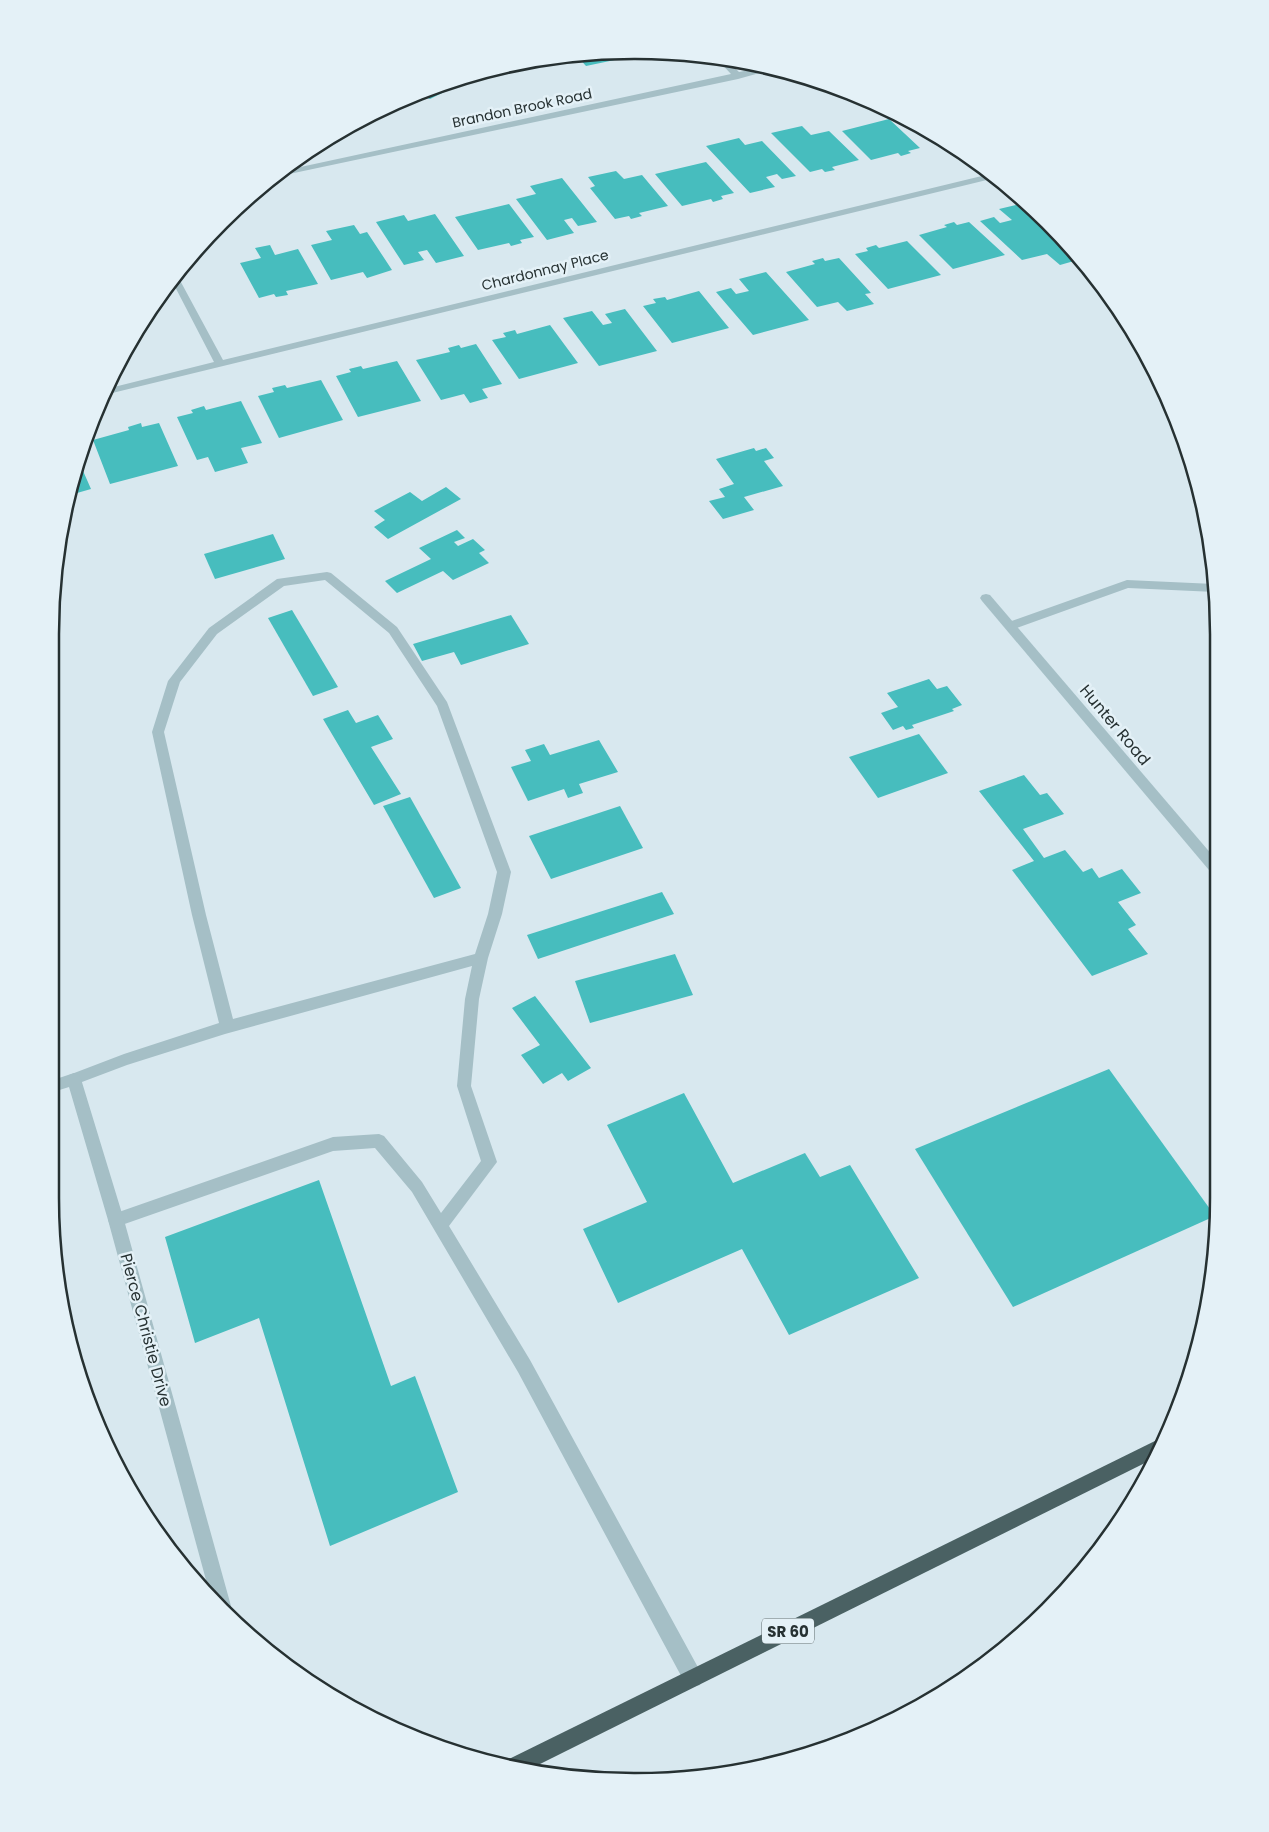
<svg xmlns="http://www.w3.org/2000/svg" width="1269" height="1832" font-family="Poppins,sans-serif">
<rect width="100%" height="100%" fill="#d8e8ef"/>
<g fill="#47bdbe">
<polygon points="635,50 648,53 586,66 577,56"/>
<polygon points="439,86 448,90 430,99 423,96 403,107 395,103 411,94"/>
<polygon points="889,119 920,148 908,151 911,153 901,156 898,153 871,160 842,131"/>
<polygon points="913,124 922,128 944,140 933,143"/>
<polygon points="802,126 811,135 829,131 859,160 832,167 835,170 825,172 822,169 810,172 771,133"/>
<polygon points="739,138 745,145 762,141 796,176 782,179 777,174 766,177 775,187 750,193 706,146"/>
<polygon points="706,162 734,193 721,196 723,199 713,202 711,199 682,206 655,174"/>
<polygon points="616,171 624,179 642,175 668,206 639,213 642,216 631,219 629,216 615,219 590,188 595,186 588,177"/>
<polygon points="562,178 597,222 578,226 572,218 564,220 574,233 547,240 516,199 536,194 530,186"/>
<polygon points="1024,203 1061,237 1081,259 1060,265 1047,254 1022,260 980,221 994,217 1000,223 1012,220 999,209"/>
<polygon points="509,204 534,237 520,240 522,243 511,246 509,243 478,250 455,217"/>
<polygon points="435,214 464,256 436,263 427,250 418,252 424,260 404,265 376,222 404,215 408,221"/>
<polygon points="954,222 957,225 969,222 1005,255 953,269 919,235 947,227 944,225"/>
<polygon points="354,225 360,234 367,232 392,270 367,278 363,272 331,280 311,245 332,240 326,231"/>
<polygon points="907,241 941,275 888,289 855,254 868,251 866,248 876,245 879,248"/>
<polygon points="270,245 275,255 298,249 318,284 286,291 288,295 276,297 274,294 259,298 240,263 261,258 255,248"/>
<polygon points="823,258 825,261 839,258 871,293 865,294 874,304 847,311 838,302 817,307 786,272 815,264 812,261"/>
<polygon points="766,272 809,320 753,335 716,292 731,288 736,294 749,291 739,279"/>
<polygon points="699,291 729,328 672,343 643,306 656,303 653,299 665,297 667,300"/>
<polygon points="625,309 657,351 599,366 563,318 592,311 603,325 612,323 605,314"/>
<polygon points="550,325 578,363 519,379 492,340 506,337 503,333 515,330 517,334"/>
<polygon points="476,344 502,384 482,389 488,398 470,403 464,394 441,400 416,360 450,352 448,348 459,345 461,348"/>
<polygon points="397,361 421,401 358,417 336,376 351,372 349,369 361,366 363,369"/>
<polygon points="321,380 343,420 279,438 258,396 274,392 272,388 285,385 287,388"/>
<polygon points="241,401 262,443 241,448 248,463 215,472 208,457 197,460 177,417 193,413 191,410 204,406 206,410"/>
<polygon points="141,423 142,427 159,423 178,466 110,484 93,440 129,430 128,427"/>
<polygon points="754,448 756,451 766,448 774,458 764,461 783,486 744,497 754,510 723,519 709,501 725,497 719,489 734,484 716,459"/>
<polygon points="80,464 91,489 70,495 72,490"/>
<polygon points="446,487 461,499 388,539 374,527 385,520 374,511 410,492 422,501"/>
<polygon points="457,530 465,538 454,542 458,546 473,539 485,550 479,553 489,563 453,580 443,571 397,593 385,581 431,559 419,548"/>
<polygon points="273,534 285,559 215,579 204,554"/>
<polygon points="292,610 338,687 313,696 268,618"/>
<polygon points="511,615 529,644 461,665 454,652 422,661 413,644"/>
<polygon points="929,679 937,689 947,686 962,705 952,709 954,711 912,725 914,728 906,730 903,726 893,730 881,713 898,707 887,693"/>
<polygon points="348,710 356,723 378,715 393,739 371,747 401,794 374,805 323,719"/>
<polygon points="919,734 948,773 878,798 849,757"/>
<polygon points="599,740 618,772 579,784 583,793 568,798 564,789 528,801 511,767 531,761 525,750 544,744 550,755"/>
<polygon points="1024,775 1040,795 1047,793 1064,814 1023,829 1044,858 1065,850 1083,872 1092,868 1099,878 1122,869 1141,893 1118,902 1136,925 1128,929 1148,954 1092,976 1012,870 1034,861 979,791"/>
<polygon points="410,797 461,888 434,898 383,806"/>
<polygon points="620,806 643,848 551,879 529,836"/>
<polygon points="662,892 674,914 538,959 527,935"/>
<polygon points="675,954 693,995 590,1023 575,981"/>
<polygon points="535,996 591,1068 568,1081 562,1073 543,1084 521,1055 540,1045 512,1008"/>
<polygon points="1109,1069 1215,1216 1013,1307 915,1149"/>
<polygon points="684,1093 733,1183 805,1153 820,1177 850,1165 919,1278 789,1335 742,1249 618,1303 583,1229 647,1202 607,1125"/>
<polygon points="319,1180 391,1386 415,1376 458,1492 330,1546 259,1318 195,1343 165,1237"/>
</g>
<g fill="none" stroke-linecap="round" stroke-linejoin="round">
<g fill="#a5bfc6" fill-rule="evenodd">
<path d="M327 572 331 573 397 627 447 702 511 872 502 914 488 958 479 999 471 1086 497 1162 449 1226 530 1360 700 1671 702 1678 700 1685 693 1687 686 1685 518 1372 412 1192 375 1148 333 1151 116 1227 110 1225 108 1220 110 1215 116 1213 333 1137 379 1134 384 1136 422 1182 441 1213 481 1161 457 1086 465 999 472 966 225 1034 127 1065 74 1085 69 1083 67 1079 69 1075 124 1054 219 1023 192 915 152 732 168 681 209 628 277 579ZM325 580 389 633 437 706 497 872 488 914 475 954 233 1019 206 915 164 732 180 682 217 634 284 586Z"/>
<polygon points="1127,580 1214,584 1215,592 1128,588 1014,629 1010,630 1004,626 1006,623"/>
</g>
<g fill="#a5bfc6" fill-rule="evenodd">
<polygon points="716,58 726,59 739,72 766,67 774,69 738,79 275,177 282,171 731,74"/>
<polygon points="990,174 995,178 104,395 106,389 214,362 171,279 176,273 223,360"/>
<polygon points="986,594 990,595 1219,863 1219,877 1214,876 982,601 980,598 982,595"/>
<polygon points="74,1073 79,1075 81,1079 124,1220 231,1606 228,1613 209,1591 108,1220 69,1087 50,1093 50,1081"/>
</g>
<polygon fill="#4a6163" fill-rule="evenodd" points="1161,1438 1165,1439 1155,1458 530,1769 508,1763 509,1759"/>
</g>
<g text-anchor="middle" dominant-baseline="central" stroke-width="5" stroke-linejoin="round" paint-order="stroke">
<g font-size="14" fill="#263132" stroke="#e4f1f7">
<text transform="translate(522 108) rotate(-12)">Brandon Brook Road</text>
<text transform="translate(545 270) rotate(-14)">Chardonnay Place</text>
</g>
<rect fill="#e4f1f7" stroke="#5f6b6d" stroke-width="1" x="762" y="1618.5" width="52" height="25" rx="4"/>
<g font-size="15" font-weight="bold" fill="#263132">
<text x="788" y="1631">SR 60</text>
</g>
<g font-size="16" fill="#263132" stroke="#e4f1f7">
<text transform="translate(1115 725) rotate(50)">Hunter Road</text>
<text transform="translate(146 1330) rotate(75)">Pierce Christie Drive</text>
</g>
</g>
<path d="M0 0H1269V1832H0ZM634 59H635A575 575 0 0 1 1210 634V1198A575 575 0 0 1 635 1773H634A575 575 0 0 1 59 1198V634A575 575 0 0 1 634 59Z" fill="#e4f1f7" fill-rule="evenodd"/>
<path fill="none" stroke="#263132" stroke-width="2.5" d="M634 59H635A575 575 0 0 1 1210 634V1198A575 575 0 0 1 635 1773H634A575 575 0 0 1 59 1198V634A575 575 0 0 1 634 59Z"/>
</svg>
